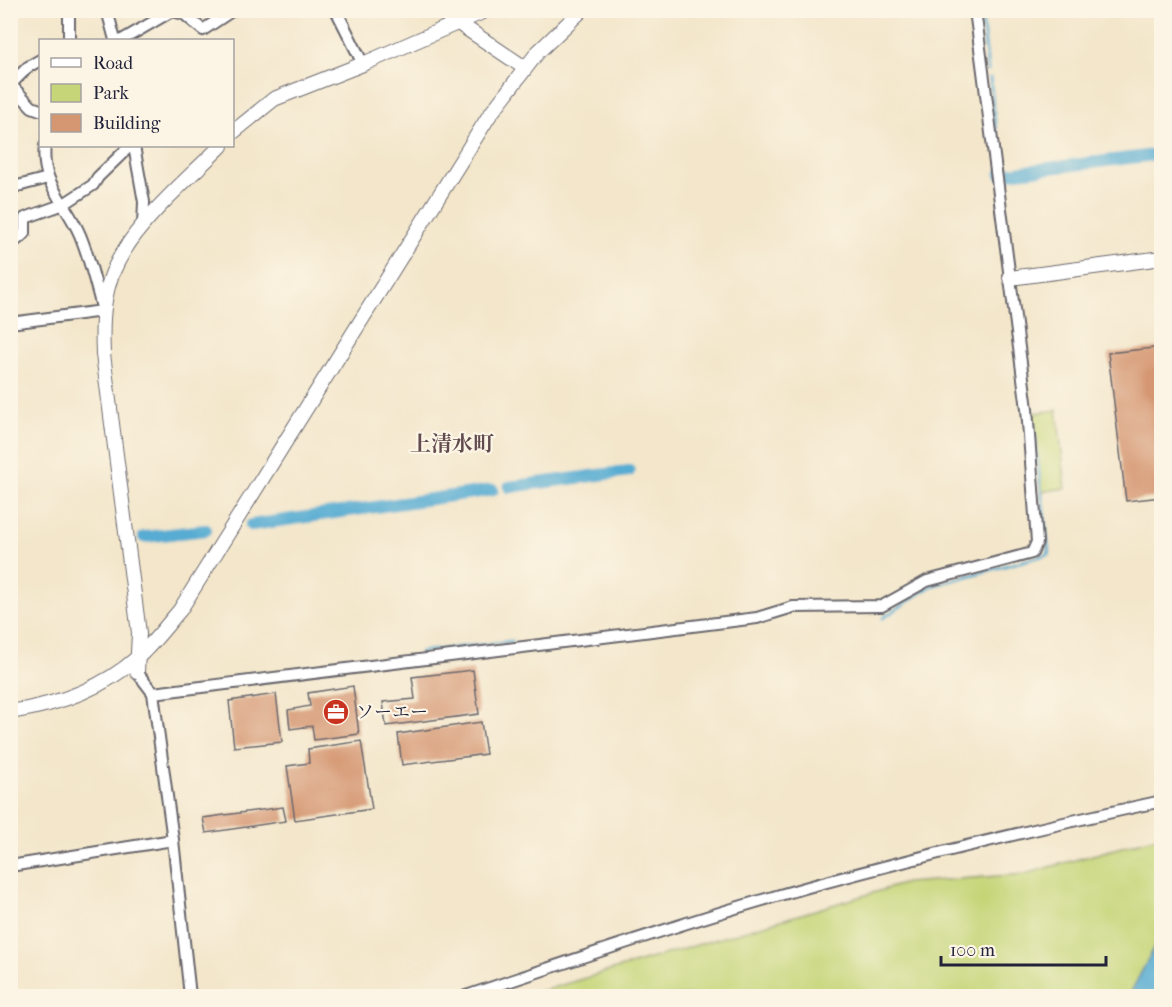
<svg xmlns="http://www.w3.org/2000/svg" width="1172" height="1007" font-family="'IM FELL French Canon','Noto Serif JP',serif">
<rect width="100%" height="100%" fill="#fcf5e5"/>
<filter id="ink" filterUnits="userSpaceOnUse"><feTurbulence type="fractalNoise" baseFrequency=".0167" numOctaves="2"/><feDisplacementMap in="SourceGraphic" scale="12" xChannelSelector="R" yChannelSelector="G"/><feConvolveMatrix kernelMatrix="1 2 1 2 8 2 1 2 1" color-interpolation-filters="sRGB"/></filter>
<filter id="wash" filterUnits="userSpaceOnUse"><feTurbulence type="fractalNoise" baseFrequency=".008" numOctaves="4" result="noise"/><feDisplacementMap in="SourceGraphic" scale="24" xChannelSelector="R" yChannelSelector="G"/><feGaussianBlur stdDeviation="1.35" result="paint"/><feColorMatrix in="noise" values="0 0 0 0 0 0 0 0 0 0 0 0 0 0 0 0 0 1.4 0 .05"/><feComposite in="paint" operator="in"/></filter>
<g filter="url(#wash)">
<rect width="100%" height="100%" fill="#f3e6ca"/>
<g fill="#c5d577" stroke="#747c59" stroke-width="1.5">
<polygon points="1057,410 1066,488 1041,492 1033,413"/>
<polygon points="1161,836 1161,996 525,996 906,883 1025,874"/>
</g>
<polygon fill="#56acd2" stroke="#3c6786" stroke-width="1.5" points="1161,934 1161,996 1129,996"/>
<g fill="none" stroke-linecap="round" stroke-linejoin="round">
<g stroke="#56acd2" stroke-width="3">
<polyline points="981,10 988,71"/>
<polyline points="990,78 997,140"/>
<polyline points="883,618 931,586 1049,554 1034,431"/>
<polyline points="420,652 512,641"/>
</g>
<g stroke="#56acd2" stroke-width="12">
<polyline points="1001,174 1162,154"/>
<polyline points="509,487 629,471"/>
<polyline points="251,525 493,490"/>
<polyline points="144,537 206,530"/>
</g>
</g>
<g id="blocks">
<g fill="#d59772">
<polygon points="1162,347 1162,497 1126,501 1108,353"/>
<polygon points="473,670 479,714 386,726 383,702 415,699 412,677"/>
<polygon points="353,686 359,734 314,740 312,726 290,729 288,710 310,706 308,693"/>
<polygon points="276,694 282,742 234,747 229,701"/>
<polygon points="481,722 486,754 402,765 398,734"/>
<polygon points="361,741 372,809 295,820 287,766 309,763 308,749"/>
<polygon points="283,807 286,821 206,833 203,818"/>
</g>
</g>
</g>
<g filter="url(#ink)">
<use href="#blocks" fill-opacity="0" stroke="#6b676d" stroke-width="1.5"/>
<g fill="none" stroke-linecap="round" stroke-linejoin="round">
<g stroke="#6b676d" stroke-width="14">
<g id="minor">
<polyline points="107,10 115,40"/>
<polyline points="336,10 363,64"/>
<polyline points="69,40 69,10"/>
<polyline points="122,40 172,11 184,14 203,30 233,10"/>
<polyline points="10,85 28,67 40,60"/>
<polyline points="11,85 32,107 40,110"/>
<polyline points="134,146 144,202 143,225"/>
<polyline points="10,188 48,178"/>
<polyline points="10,245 25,233 25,218 64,204 93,185 98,177 130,146"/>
<path d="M10 323 103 311C96 286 90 259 80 235 66 202 40 183 45 146"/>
<polyline points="137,672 153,693 173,840 190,996"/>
<polyline points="153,693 757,618 793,607 882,606 927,581 1032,553 1037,542 1027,409 975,10"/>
<polyline points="10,866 173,840"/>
<path d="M466 996C579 958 693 919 808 887 925 855 1043 827 1162 801"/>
</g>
</g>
<g stroke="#6b676d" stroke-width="16">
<g id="tertiary">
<polyline points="439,10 525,68"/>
<polyline points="232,133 274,99 363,64 487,10"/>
<polyline points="1010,278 1162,258"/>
<path d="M137 672 139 633 103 354C102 329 102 304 110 280 126 230 184 183 221 146"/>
<path d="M10 712C56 705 101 690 137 658 153 644 166 626 180 610L489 116 538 52 582 10"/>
</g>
</g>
<use href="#minor" stroke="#fff" stroke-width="10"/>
<use href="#tertiary" stroke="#fff" stroke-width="14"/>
</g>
</g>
<defs>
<g id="office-disc" transform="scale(1.35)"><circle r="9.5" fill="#c8321e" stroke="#fcf5e5"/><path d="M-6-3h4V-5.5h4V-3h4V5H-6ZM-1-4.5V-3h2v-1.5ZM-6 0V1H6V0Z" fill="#fff"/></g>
</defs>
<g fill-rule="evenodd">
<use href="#office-disc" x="336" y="712"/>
</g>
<g text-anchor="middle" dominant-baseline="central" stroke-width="4.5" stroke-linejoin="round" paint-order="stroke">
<g font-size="18" fill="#22223b" stroke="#fcf5e5" text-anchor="start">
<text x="356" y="712">ソーエー</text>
</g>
<g font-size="21" font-weight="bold" fill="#614b4e" stroke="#fcf5e5">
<text x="452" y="444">上清水町</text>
</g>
</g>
<rect width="1172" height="1007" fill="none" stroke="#fcf5e5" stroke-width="36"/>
<rect x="39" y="39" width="195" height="108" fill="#fcf5e5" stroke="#a5a1a1" stroke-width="1.5"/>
<rect x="51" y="58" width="30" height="9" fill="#ffffff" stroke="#a5a1a1" stroke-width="1.5"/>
<text x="93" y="69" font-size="18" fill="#22223b">Road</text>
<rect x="51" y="84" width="30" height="18" fill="#c5d577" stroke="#a5a1a1" stroke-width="1.5"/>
<text x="93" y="99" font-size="18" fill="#22223b">Park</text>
<rect x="51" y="114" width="30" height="18" fill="#d59772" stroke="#a5a1a1" stroke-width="1.5"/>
<text x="93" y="129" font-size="18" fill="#22223b">Building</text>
<path d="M941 956v9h165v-9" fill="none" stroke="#22223b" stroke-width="3"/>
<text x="950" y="956" font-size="18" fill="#22223b" stroke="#fcf5e5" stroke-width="4.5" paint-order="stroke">100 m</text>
</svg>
